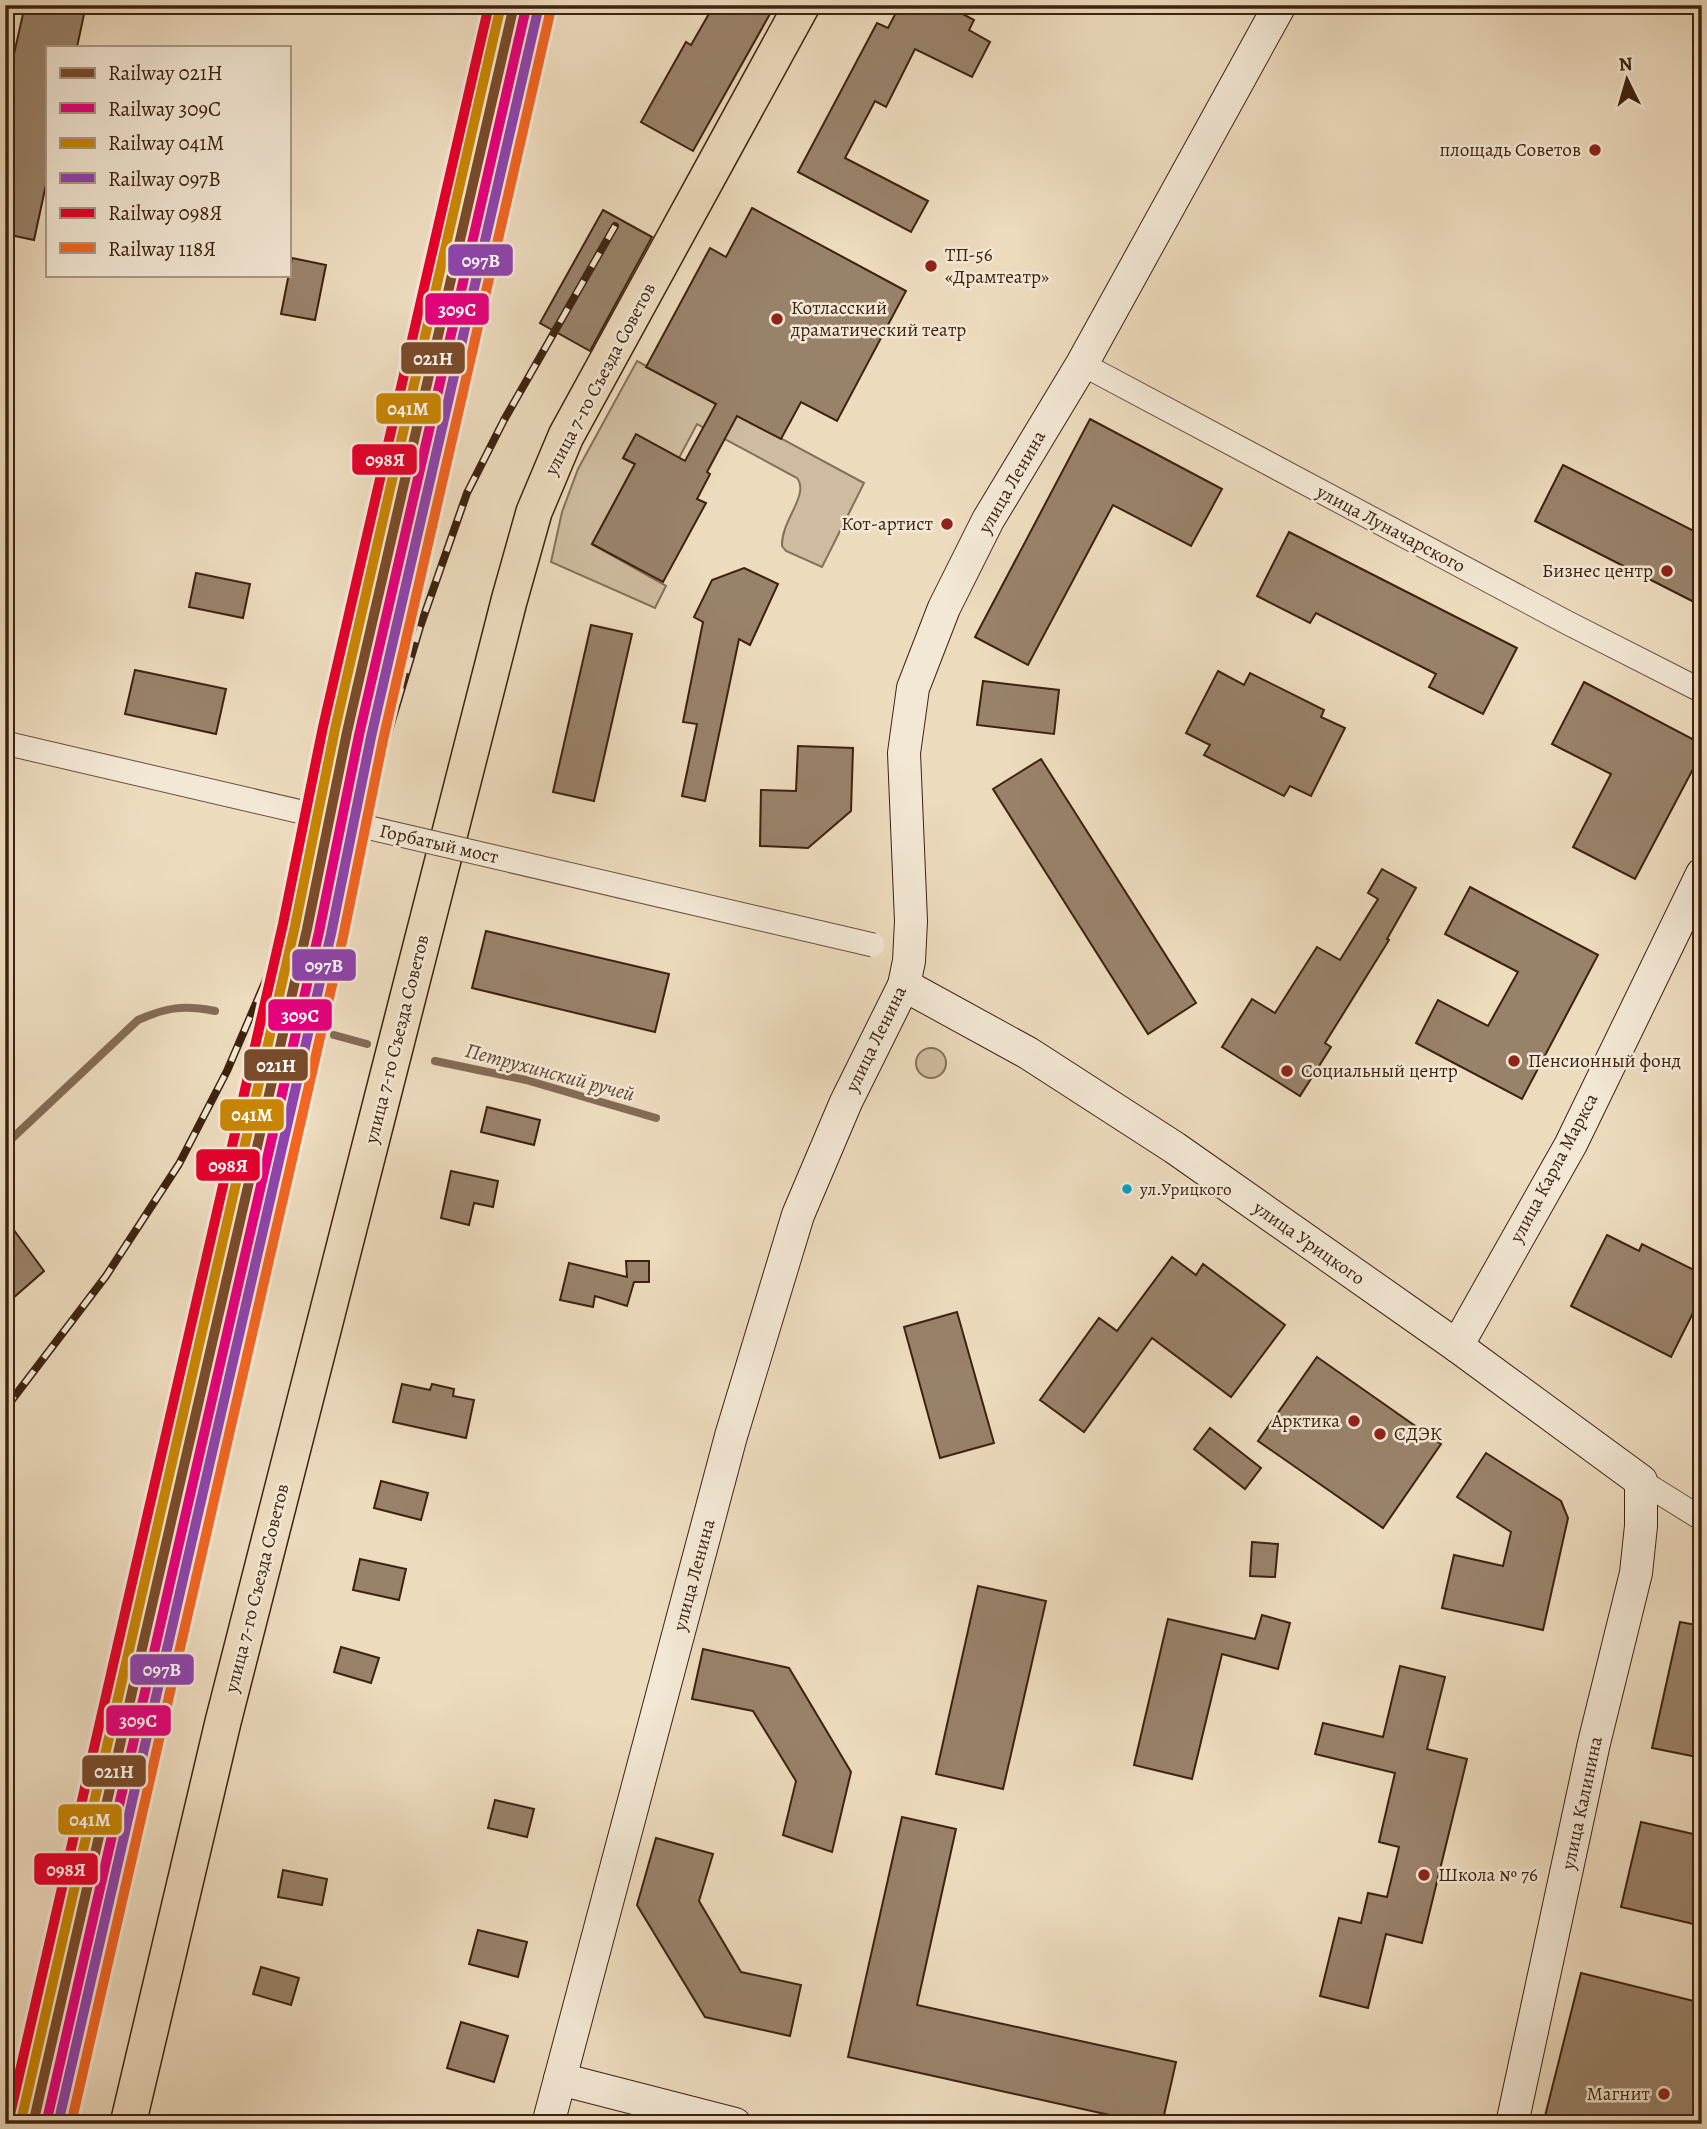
<svg xmlns="http://www.w3.org/2000/svg" width="1707" height="2129" font-family="Alegreya,serif">
<rect width="100%" height="100%" fill="#eddbbe"/>
<filter id="stains"><feTurbulence type="fractalNoise" baseFrequency=".00286" numOctaves="4"/><feColorMatrix values="0 0 0 0 .2 0 0 0 0 .09 0 0 0 0 .02 0 0 0 .5 -.17"/></filter>
<radialGradient id="worn" r=".72"><stop offset=".6" stop-color="#630" stop-opacity="0"/><stop offset="1" stop-color="#630" stop-opacity=".3"/></radialGradient>
<g fill="#cfbca0" stroke="#866f58" stroke-width="2">
<path d="M637 361 864 483 822 567 786 551 782 546C781 520 810 495 797 478L697 424 679 458 636 435 623 458 635 464 592 544 666 586 655 608 551 562 562 512 578 469Z"/>
<circle cx="931" cy="1063" r="15"/>
</g>
<g fill="none" stroke-linecap="round" stroke-linejoin="round">
<g stroke="#836b54" stroke-width="8">
<polyline points="334,1035 367,1044"/>
<polyline points="435,1061 526,1080 656,1118"/>
<path d="M5 1145 138 1020C167 1007 184 1005 215 1011"/>
</g>
</g>
<g fill="#99826a" stroke="#3d220f" stroke-width="2">
<polygon points="25,5 86,5 77,47 47,47 47,180 34,240 5,234 5,94"/>
<polygon points="714,5 775,5 693,151 641,122 686,42 691,45"/>
<polygon points="900,5 946,5 974,20 969,30 990,42 972,77 915,49 886,107 875,101 845,158 928,201 911,232 798,172 877,23 888,28"/>
<polygon points="752,208 906,291 837,421 801,402 781,439 737,416 707,472 710,474 697,499 706,503 663,582 592,544 635,464 623,458 636,434 685,461 716,404 646,367 710,248 726,257"/>
<polygon points="603,210 652,237 590,351 540,323"/>
<polygon points="292,258 326,265 315,320 281,314"/>
<polygon points="1090,419 1222,489 1191,546 1113,505 1028,665 975,637"/>
<polygon points="1563,465 1702,535 1702,606 1535,521"/>
<polygon points="1289,532 1517,648 1483,714 1429,687 1436,674 1316,613 1310,623 1257,596"/>
<polygon points="744,568 778,584 750,645 739,639 705,801 682,796 697,724 683,722 703,622 694,617 712,580"/>
<polygon points="196,573 250,584 243,618 189,607"/>
<polygon points="591,625 632,634 594,801 553,792"/>
<polygon points="135,670 226,689 216,734 125,714"/>
<polygon points="1218,671 1244,685 1250,673 1324,710 1321,717 1345,728 1311,796 1290,786 1284,796 1204,755 1210,745 1186,733"/>
<polygon points="983,681 1059,690 1054,734 977,725"/>
<polygon points="1584,682 1702,744 1702,752 1635,879 1573,847 1611,774 1552,744"/>
<polygon points="798,746 853,748 851,811 808,848 760,846 761,790 796,791"/>
<polygon points="1041,759 1196,1003 1148,1034 993,789"/>
<polygon points="1382,869 1416,888 1387,939 1389,940 1325,1043 1331,1047 1300,1096 1222,1047 1252,999 1275,1013 1317,947 1340,960 1378,899 1368,893"/>
<polygon points="1470,887 1598,955 1522,1099 1416,1043 1438,1000 1488,1026 1518,972 1445,934"/>
<polygon points="486,931 669,974 655,1032 472,988"/>
<polygon points="487,1107 540,1120 534,1145 481,1132"/>
<polygon points="451,1171 498,1181 493,1207 474,1203 469,1225 441,1218"/>
<polygon points="5,1218 44,1271 5,1305"/>
<polygon points="1607,1235 1639,1251 1642,1244 1702,1274 1702,1295 1671,1357 1571,1306"/>
<polygon points="1172,1257 1196,1275 1203,1264 1285,1325 1231,1397 1152,1338 1084,1432 1040,1400 1099,1318 1117,1331"/>
<polygon points="626,1261 649,1261 649,1282 634,1282 627,1306 595,1296 593,1307 560,1300 569,1263 627,1277"/>
<polygon points="957,1312 994,1443 940,1458 904,1327"/>
<polygon points="1317,1357 1441,1444 1383,1528 1258,1441"/>
<polygon points="402,1384 430,1390 432,1384 454,1389 453,1396 474,1400 466,1438 393,1422"/>
<polygon points="1210,1428 1261,1468 1245,1489 1194,1449"/>
<polygon points="1486,1453 1561,1501 1568,1518 1543,1630 1442,1608 1454,1555 1503,1566 1511,1532 1457,1497"/>
<polygon points="381,1481 428,1493 421,1520 374,1508"/>
<polygon points="1252,1542 1278,1544 1275,1577 1250,1576"/>
<polygon points="360,1559 406,1569 399,1600 353,1590"/>
<polygon points="978,1586 1046,1601 1003,1789 936,1774"/>
<polygon points="1262,1615 1290,1623 1278,1669 1222,1654 1192,1779 1134,1765 1168,1619 1255,1639"/>
<polygon points="1680,1622 1702,1626 1702,1758 1652,1748"/>
<polygon points="341,1647 379,1658 371,1683 334,1672"/>
<polygon points="703,1649 789,1668 851,1772 832,1852 783,1835 796,1781 753,1711 692,1699"/>
<polygon points="1400,1666 1445,1677 1427,1749 1467,1759 1422,1943 1386,1934 1368,2008 1320,1996 1339,1918 1361,1923 1368,1893 1387,1897 1399,1847 1379,1842 1395,1773 1315,1754 1323,1723 1383,1737"/>
<polygon points="495,1800 534,1809 527,1837 488,1828"/>
<polygon points="902,1817 956,1829 917,2005 1176,2062 1162,2124 1150,2124 848,2057"/>
<polygon points="1641,1822 1702,1836 1702,1926 1621,1907"/>
<polygon points="656,1838 713,1854 699,1901 741,1972 801,1985 790,2036 705,2017 637,1905"/>
<polygon points="283,1870 327,1879 322,1905 278,1897"/>
<polygon points="478,1930 527,1942 518,1977 469,1964"/>
<polygon points="261,1967 299,1978 291,2005 253,1994"/>
<polygon points="1581,1973 1702,2003 1702,2124 1543,2124"/>
<polygon points="461,2022 508,2036 494,2082 447,2068"/>
</g>
<g fill="none" stroke-linecap="round" stroke-linejoin="round">
<g stroke="#69503b" stroke-width="25">
<g id="street">
<polyline points="1082,364 1566,622 1702,691"/>
<polyline points="1641,1481 1702,1519"/>
</g>
</g>
<g stroke="#3d220f" stroke-width="34">
<g id="secondary">
<polyline points="904,985 1028,1053 1175,1148 1457,1346 1641,1481 1641,1526 1636,1573 1594,1743 1512,2124"/>
<polyline points="1457,1346 1571,1144 1702,874"/>
<polyline points="560,2079 735,2124"/>
<polyline points="548,2124 731,1436 798,1215 846,1102 904,985 909,961 911,921 904,753 913,688 944,608 988,520 1082,364 1280,5"/>
</g>
</g>
<g stroke="#3d220f" stroke-width="38">
<polyline id="primary" points="128,2124 223,1722 509,601 534,512 566,436 802,5"/>
</g>
<use href="#street" stroke="#f3e8d5" stroke-width="23"/>
<use href="#secondary" stroke="#f3e8d5" stroke-width="32"/>
<use href="#primary" stroke="#eddbbe" stroke-width="35"/>
<g stroke="#3d220f" stroke-width="8">
<g id="rail">
<polyline points="388,734 420,627 467,493 504,420 615,226"/>
<polyline points="5,1409 106,1276 179,1164 227,1071 305,889 334,789"/>
</g>
</g>
<use href="#rail" stroke="#f3e8d5" stroke-width="5" stroke-dasharray="16" stroke-linecap="butt"/>
<g stroke="#69503b" stroke-width="25" stroke-linecap="butt">
<polyline id="street-bridge" points="5,743 873,945"/>
</g>
<use href="#street-bridge" stroke="#f3e8d5" stroke-width="23"/>
<g stroke="#f3e8d5" stroke-width="16">
<polyline id="rail-1" points="33,2124 307,929 347,732 514,5"/>
</g>
<g stroke="#f3e8d5" stroke-width="16">
<polyline id="rail-2" points="46,2124 319,932 359,735 526,8"/>
</g>
<g stroke="#f3e8d5" stroke-width="16">
<polyline id="rail-3" points="21,2121 295,926 335,729 501,5"/>
</g>
<g stroke="#f3e8d5" stroke-width="16">
<polyline id="rail-4" points="58,2124 331,934 371,737 538,10"/>
</g>
<g stroke="#f3e8d5" stroke-width="16">
<polyline id="rail-5" points="9,2119 283,924 323,727 489,5"/>
</g>
<g stroke="#f3e8d5" stroke-width="16">
<polyline id="rail-6" points="71,2124 343,937 383,740 550,13"/>
</g>
<use href="#rail-1" stroke="#7a4b2a" stroke-width="10"/>
<use href="#rail-2" stroke="#e5007d" stroke-width="10"/>
<use href="#rail-3" stroke="#c88504" stroke-width="10"/>
<use href="#rail-4" stroke="#8e44ad" stroke-width="10"/>
<use href="#rail-5" stroke="#e4002b" stroke-width="10"/>
<use href="#rail-6" stroke="#f26522" stroke-width="10"/>
</g>
<g fill="#8f2418" stroke="#f3e8d5" stroke-width="2.5">
<circle cx="1595" cy="150" r="7"/>
<circle cx="931" cy="266" r="7"/>
<circle cx="777" cy="319" r="7"/>
<circle cx="947" cy="524" r="7"/>
<circle cx="1667" cy="571" r="7"/>
<circle cx="1514" cy="1061" r="7"/>
<circle cx="1287" cy="1071" r="7"/>
<circle cx="1354" cy="1421" r="7"/>
<circle cx="1380" cy="1434" r="7"/>
<circle cx="1424" cy="1875" r="7"/>
<circle cx="1664" cy="2094" r="7"/>
</g>
<circle fill="#03a2c4" stroke="#f3e8d5" stroke-width="2.5" cx="1127" cy="1189" r="6"/>
<g text-anchor="middle" dominant-baseline="central" stroke-width="5" stroke-linejoin="round" paint-order="stroke">
<g font-size="17" fill="#3d220f" stroke="#f3e8d5" text-anchor="start">
<text x="1140" y="1189">ул.Урицкого</text>
</g>
<g font-size="19" fill="#3d220f" stroke="#f3e8d5" text-anchor="start">
<text x="1581" y="150" text-anchor="end">площадь Советов</text>
<text x="945" y="255">ТП-56<tspan x="945" dy="22">«Драмтеатр»</tspan></text>
<text x="791" y="308">Котласский<tspan x="791" dy="22">драматический театр</tspan></text>
<text x="933" y="524" text-anchor="end">Кот-артист</text>
<text x="1653" y="571" text-anchor="end">Бизнес центр</text>
<text x="1528" y="1061">Пенсионный фонд</text>
<text x="1301" y="1071">Социальный центр</text>
<text x="1340" y="1421" text-anchor="end">Арктика</text>
<text x="1394" y="1434">СДЭК</text>
<text x="1438" y="1875">Школа № 76</text>
<text x="1650" y="2094" text-anchor="end">Магнит</text>
</g>
<g font-size="19" fill="#3d220f" stroke="#f3e8d5">
<text transform="translate(600 379) rotate(-62)">улица 7-го Съезда Советов</text>
<text transform="translate(1012 482) rotate(-60)">улица Ленина</text>
<text transform="translate(1391 529) rotate(28)">улица Луначарского</text>
<text transform="translate(439 844) rotate(13)">Горбатый мост</text>
<text transform="translate(397 1039) rotate(-76)">улица 7-го Съезда Советов</text>
<text transform="translate(876 1039) rotate(-64)">улица Ленина</text>
<text transform="translate(1554 1168) rotate(-62)">улица Карла Маркса</text>
<text transform="translate(1309 1243) rotate(35)">улица Урицкого</text>
<text transform="translate(694 1575) rotate(-75)">улица Ленина</text>
<text transform="translate(257 1588) rotate(-76)">улица 7-го Съезда Советов</text>
<text transform="translate(1582 1803) rotate(-78)">улица Калинина</text>
</g>
<g font-size="21" font-style="italic" fill="#604732" stroke="#f3e8d5">
<text transform="translate(550 1072) rotate(15)">Петрухинский ручей</text>
</g>
</g>
<g stroke="#f3e8d5" stroke-width="2.5">
<rect x="447" y="243" width="67" height="34" rx="7" fill="#8e44ad"/>
<rect x="424" y="292" width="66" height="34" rx="7" fill="#e5007d"/>
<rect x="400" y="341" width="66" height="34" rx="7" fill="#7a4b2a"/>
<rect x="375" y="392" width="67" height="33" rx="7" fill="#c88504"/>
<rect x="351" y="443" width="67" height="33" rx="7" fill="#e4002b"/>
<rect x="291" y="948" width="66" height="34" rx="7" fill="#8e44ad"/>
<rect x="267" y="998" width="66" height="34" rx="7" fill="#e5007d"/>
<rect x="243" y="1048" width="66" height="34" rx="7" fill="#7a4b2a"/>
<rect x="219" y="1098" width="66" height="34" rx="7" fill="#c88504"/>
<rect x="195" y="1148" width="66" height="34" rx="7" fill="#e4002b"/>
<rect x="129" y="1653" width="66" height="33" rx="7" fill="#8e44ad"/>
<rect x="105" y="1704" width="67" height="33" rx="7" fill="#e5007d"/>
<rect x="81" y="1754" width="66" height="34" rx="7" fill="#7a4b2a"/>
<rect x="57" y="1803" width="66" height="33" rx="7" fill="#c88504"/>
<rect x="33" y="1852" width="66" height="34" rx="7" fill="#e4002b"/>
</g>
<g font-size="19" text-anchor="middle" font-weight="bold" fill="#fff">
<text x="481" y="267">097В</text>
<text x="457" y="316">309С</text>
<text x="433" y="365">021Н</text>
<text x="408" y="415">041М</text>
<text x="385" y="466">098Я</text>
<text x="324" y="972">097В</text>
<text x="300" y="1022">309С</text>
<text x="276" y="1072">021Н</text>
<text x="252" y="1121">041М</text>
<text x="228" y="1172">098Я</text>
<text x="162" y="1676">097В</text>
<text x="138" y="1727">309С</text>
<text x="114" y="1778">021Н</text>
<text x="90" y="1826">041М</text>
<text x="66" y="1876">098Я</text>
</g>
<rect width="1707" height="2129" fill="none" stroke="#eddbbe" stroke-width="28"/>
<rect x="7" y="7" width="1693" height="2115" fill="none" stroke="#3d220f" stroke-width="3.5"/>
<rect x="14" y="14" width="1679" height="2101" fill="none" stroke="#3d220f" stroke-width="2"/>
<rect x="46" y="46" width="245" height="231" fill="#f3e8d5" stroke="#aa9986" stroke-width="2"/>
<rect x="60" y="68" width="35" height="10" fill="#7a4b2a" stroke="#aa9986" stroke-width="2"/>
<text x="108" y="80" font-size="21" fill="#3d220f">Railway 021Н</text>
<rect x="60" y="103" width="35" height="10" fill="#e5007d" stroke="#aa9986" stroke-width="2"/>
<text x="108" y="116" font-size="21" fill="#3d220f">Railway 309С</text>
<rect x="60" y="138" width="35" height="10" fill="#c88504" stroke="#aa9986" stroke-width="2"/>
<text x="108" y="150" font-size="21" fill="#3d220f">Railway 041М</text>
<rect x="60" y="173" width="35" height="10" fill="#8e44ad" stroke="#aa9986" stroke-width="2"/>
<text x="108" y="186" font-size="21" fill="#3d220f">Railway 097В</text>
<rect x="60" y="208" width="35" height="10" fill="#e4002b" stroke="#aa9986" stroke-width="2"/>
<text x="108" y="220" font-size="21" fill="#3d220f">Railway 098Я</text>
<rect x="60" y="243" width="35" height="10" fill="#f26522" stroke="#aa9986" stroke-width="2"/>
<text x="108" y="256" font-size="21" fill="#3d220f">Railway 118Я</text>
<g transform="translate(1627 80) rotate(355)" stroke="#f3e8d5" stroke-width="5" paint-order="stroke">
<path d="M0-5L12 26L0 18L-12 26Z" fill="#3d220f"/>
<text y="-10" font-size="19" font-weight="bold" text-anchor="middle" fill="#3d220f">N</text>
</g>
<rect width="100%" height="100%" filter="url(#stains)"/>
<rect width="100%" height="100%" fill="url(#worn)"/>
</svg>
